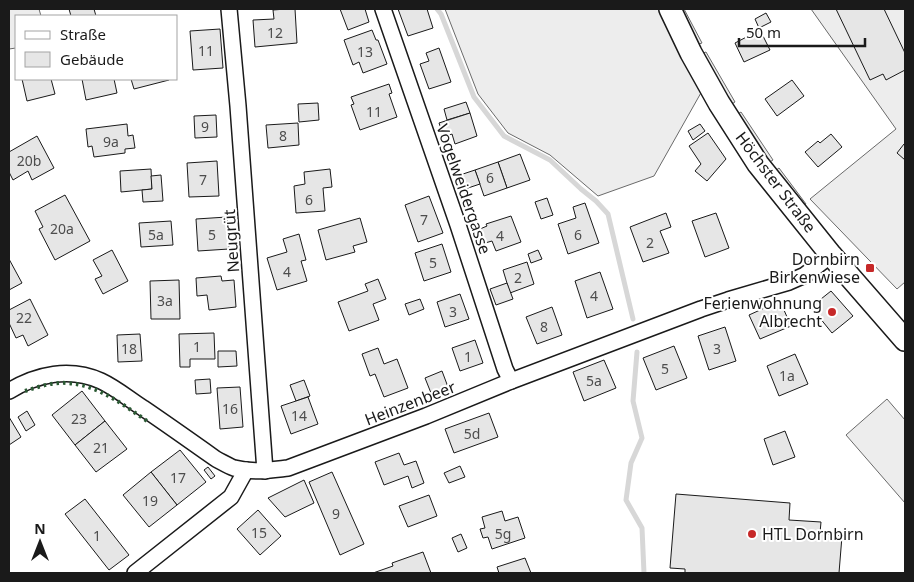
<svg xmlns="http://www.w3.org/2000/svg" width="914" height="582" font-family="'Noto Sans',sans-serif">
<rect width="100%" height="100%" fill="#fff"/>
<g fill="#ededed" stroke="#6a6a6a">
<polygon points="9,9 39,9 41,16 16,16 16,48 9,49"/>
<polygon points="445,9 658,9 702,91 654,176 598,196 550,155 508,133 478,94"/>
<polygon points="678,9 684,9 702,43 696,45"/>
<polygon points="811,9 905,9 905,282 897,289 810,199 896,129"/>
<polygon points="706,52 735,102 730,105 700,54"/>
<polygon points="741,112 773,160 768,163 736,115"/>
<polygon points="779,168 806,204 802,207 775,171"/>
<polygon points="887,399 905,420 905,503 846,435"/>
</g>
<g fill="none" stroke-linecap="round" stroke-linejoin="round">
<g stroke="#d7d7d7" stroke-width="5">
<polyline points="437,9 441,14 474,97 504,136 550,160 581,189 596,201 608,214 633,319"/>
<polyline points="637,352 633,401 642,438 631,463 626,500 642,528 644,573"/>
</g>
</g>
<g fill="#e6e6e6" stroke="#1a1a1a">
<polygon points="69,9 94,9 96,16 71,16"/>
<polygon points="286,9 295,9 297,43 255,47 253,20 274,19 273,10"/>
<polygon points="340,9 365,9 369,22 348,30"/>
<polygon points="398,9 427,9 433,28 408,36"/>
<polygon points="836,9 884,9 905,53 905,70 886,80 883,74 870,80"/>
<polygon points="766,13 771,22 759,28 755,19"/>
<polygon points="220,29 223,68 193,70 190,31"/>
<polygon points="372,30 376,40 378,40 387,64 363,73 359,62 353,65 344,40"/>
<polygon points="760,30 770,50 744,62 735,43"/>
<polygon points="439,48 451,82 429,89 420,64 429,61 426,53"/>
<polygon points="22,79 51,79 55,94 27,101"/>
<polygon points="82,79 114,79 117,93 86,100"/>
<polygon points="131,79 169,79 169,80 134,89"/>
<polygon points="792,80 804,96 777,116 765,99"/>
<polygon points="389,84 392,93 389,94 397,117 360,130 351,105 354,104 351,97"/>
<polygon points="466,102 470,113 447,120 444,109"/>
<polygon points="318,103 319,120 299,122 298,104"/>
<polygon points="470,113 477,136 455,144 452,134 444,137 439,123"/>
<polygon points="216,115 217,137 195,138 194,116"/>
<polygon points="298,123 299,145 268,148 266,125"/>
<polygon points="127,124 128,136 133,135 135,148 125,149 125,153 94,157 92,146 88,147 86,129"/>
<polygon points="700,124 705,131 693,140 688,131"/>
<polygon points="708,133 726,159 707,181 695,171 701,164 689,146"/>
<polygon points="831,134 842,147 818,167 805,152 818,141 820,143"/>
<polygon points="37,136 54,168 32,180 28,171 13,180 9,172 9,152"/>
<polygon points="904,144 905,145 905,160 897,153"/>
<polygon points="520,154 530,180 507,188 498,162"/>
<polygon points="217,161 219,196 189,197 187,163"/>
<polygon points="498,162 507,188 484,196 475,170"/>
<polygon points="151,169 152,189 121,192 120,171"/>
<polygon points="330,169 332,187 323,188 325,211 296,213 294,186 305,184 304,172"/>
<polygon points="475,170 480,184 465,189 460,175"/>
<polygon points="161,175 163,201 143,202 142,190 152,189 151,176"/>
<polygon points="65,195 90,241 55,260 39,229 43,227 35,211"/>
<polygon points="429,196 443,233 418,242 405,205"/>
<polygon points="547,198 553,215 541,219 535,202"/>
<polygon points="585,203 599,243 568,254 558,224 576,218 573,207"/>
<polygon points="666,213 671,227 660,231 669,253 643,262 630,227"/>
<polygon points="716,213 729,248 705,257 692,221"/>
<polygon points="511,216 521,242 496,251 492,241 485,243 480,229 487,226 486,224"/>
<polygon points="227,217 229,249 198,251 196,219"/>
<polygon points="360,218 367,242 353,246 355,252 326,260 318,230"/>
<polygon points="171,221 173,245 141,247 139,223"/>
<polygon points="299,234 306,260 301,261 307,281 277,290 267,258 287,252 283,239"/>
<polygon points="442,244 451,272 424,281 415,253"/>
<polygon points="112,250 128,281 103,294 95,279 102,276 93,260"/>
<polygon points="538,250 542,259 531,263 528,254"/>
<polygon points="9,259 22,283 9,290"/>
<polygon points="527,262 534,284 510,293 503,270"/>
<polygon points="600,272 613,309 587,318 575,281"/>
<polygon points="221,276 222,281 234,280 236,307 209,310 207,295 197,296 196,278"/>
<polygon points="378,279 386,299 373,304 379,320 349,331 338,302 368,291 365,284"/>
<polygon points="179,280 180,319 151,319 150,281"/>
<polygon points="507,283 513,299 496,305 490,289"/>
<polygon points="831,291 853,316 832,333 811,307"/>
<polygon points="460,294 469,319 445,327 437,302"/>
<polygon points="30,299 48,335 28,346 23,335 16,338 9,323 9,310"/>
<polygon points="420,299 424,309 409,315 405,304"/>
<polygon points="780,301 791,326 760,339 749,315"/>
<polygon points="552,307 562,335 537,344 526,317"/>
<polygon points="725,327 736,361 709,370 698,336"/>
<polygon points="214,333 215,359 190,359 190,367 180,367 179,334"/>
<polygon points="140,334 142,361 118,362 117,335"/>
<polygon points="475,340 483,363 460,371 452,348"/>
<polygon points="674,346 687,378 656,390 643,358"/>
<polygon points="378,348 384,364 397,359 408,388 384,397 375,374 370,376 362,354"/>
<polygon points="218,351 236,351 237,366 218,367"/>
<polygon points="795,354 808,384 779,396 767,366"/>
<polygon points="604,360 616,388 584,401 573,372"/>
<polygon points="442,371 448,387 431,393 425,378"/>
<polygon points="210,379 211,393 196,394 195,380"/>
<polygon points="304,380 310,396 296,401 290,385"/>
<polygon points="240,387 243,427 220,429 217,388"/>
<polygon points="82,391 105,421 75,445 52,415"/>
<polygon points="308,397 318,424 291,434 281,406"/>
<polygon points="27,411 35,425 26,431 18,417"/>
<polygon points="489,413 498,437 454,453 445,429"/>
<polygon points="9,417 21,437 9,445"/>
<polygon points="105,421 127,449 96,472 75,445"/>
<polygon points="785,431 795,457 773,465 764,439"/>
<polygon points="180,450 206,482 177,505 151,472"/>
<polygon points="399,453 404,465 416,461 424,483 412,488 408,476 384,485 375,462"/>
<polygon points="460,466 465,477 449,483 444,473"/>
<polygon points="208,467 215,476 211,479 204,470"/>
<polygon points="151,472 177,505 149,527 123,495"/>
<polygon points="332,472 364,544 340,555 309,482"/>
<polygon points="304,480 314,503 285,517 268,498"/>
<polygon points="676,494 790,503 789,520 821,522 820,533 842,536 839,573 685,573 685,569 670,568"/>
<polygon points="429,495 437,516 408,527 399,506"/>
<polygon points="85,499 129,555 109,570 65,514"/>
<polygon points="258,510 281,536 260,555 237,529"/>
<polygon points="502,511 505,521 518,517 525,538 492,549 488,537 483,538 480,529 485,528 482,517"/>
<polygon points="461,534 467,548 458,552 452,538"/>
<polygon points="423,552 431,573 373,573 393,566 392,563"/>
<polygon points="525,558 531,573 499,573 497,567"/>
</g>
<g fill="none" stroke-linecap="round" stroke-linejoin="round">
<g stroke="#1a1a1a" stroke-width="18">
<g id="street">
<polyline points="229,9 238,106 265,471"/>
<polyline points="383,9 458,225 505,369 511,381"/>
<path d="M9 391C37 374 70 367 101 381 116 388 129 399 143 408 168 425 192 442 216 459 222 462 228 466 234 468 252 473 270 470 288 468L426 416 511 381 701 309 728 300 789 282 805 275 831 255"/>
<polyline points="135,573 231,497 246,470"/>
</g>
</g>
<g stroke="#1a1a1a" stroke-width="24">
<polyline id="secondary" points="670,9 691,53 719,103 758,164 831,255 905,340"/>
</g>
<use href="#street" stroke="#fff" stroke-width="15"/>
<use href="#secondary" stroke="#fff" stroke-width="21"/>
<path stroke="#2b5a34" stroke-width="4" stroke-dasharray="2.5 4" stroke-linecap="butt" d="M25 391C38 387 52 382 67 383 98 385 122 404 147 421"/>
</g>
<g fill="#c62828" stroke="#fff" stroke-width="2">
<rect x="865" y="263" width="10" height="10" rx="2.5"/>
<circle cx="832" cy="312" r="5"/>
<circle cx="752" cy="534" r="5"/>
</g>
<g text-anchor="middle" dominant-baseline="central" stroke-width="4" stroke-linejoin="round" paint-order="stroke">
<g font-size="14" fill="#4d4d4d">
<text x="275" y="32">12</text>
<text x="206" y="50">11</text>
<text x="365" y="51">13</text>
<text x="374" y="111">11</text>
<text x="205" y="126">9</text>
<text x="283" y="135">8</text>
<text x="111" y="141">9a</text>
<text x="29" y="160">20b</text>
<text x="490" y="177">6</text>
<text x="203" y="179">7</text>
<text x="309" y="199">6</text>
<text x="424" y="219">7</text>
<text x="62" y="228">20a</text>
<text x="156" y="234">5a</text>
<text x="212" y="234">5</text>
<text x="578" y="234">6</text>
<text x="500" y="235">4</text>
<text x="650" y="242">2</text>
<text x="433" y="262">5</text>
<text x="287" y="271">4</text>
<text x="518" y="277">2</text>
<text x="594" y="295">4</text>
<text x="165" y="300">3a</text>
<text x="453" y="311">3</text>
<text x="24" y="317">22</text>
<text x="544" y="326">8</text>
<text x="197" y="346">1</text>
<text x="129" y="348">18</text>
<text x="717" y="348">3</text>
<text x="468" y="356">1</text>
<text x="665" y="368">5</text>
<text x="787" y="375">1a</text>
<text x="594" y="380">5a</text>
<text x="230" y="408">16</text>
<text x="299" y="415">14</text>
<text x="79" y="418">23</text>
<text x="472" y="433">5d</text>
<text x="101" y="447">21</text>
<text x="178" y="477">17</text>
<text x="150" y="500">19</text>
<text x="336" y="513">9</text>
<text x="259" y="532">15</text>
<text x="503" y="533">5g</text>
<text x="97" y="535">1</text>
</g>
<g font-size="16" fill="#1a1a1a" stroke="#fff">
<text transform="translate(776 182) rotate(53)">Höchster Straße</text>
<text transform="translate(464 189) rotate(71)">Vogelweidergasse</text>
<text transform="translate(231 241) rotate(-94)">Neugrüt</text>
<text transform="translate(410 403) rotate(-21)">Heinzenbeer</text>
</g>
<g font-size="16" fill="#1a1a1a" stroke="#fff" text-anchor="end">
<text x="860" y="259">Dornbirn<tspan x="860" dy="18">Birkenwiese</tspan></text>
<text x="822" y="303">Ferienwohnung<tspan x="822" dy="18">Albrecht</tspan></text>
<text x="762" y="534" text-anchor="start">HTL Dornbirn</text>
</g>
</g>
<rect width="914" height="582" fill="none" stroke="#1a1a1a" stroke-width="20"/>
<rect x="15" y="15" width="162" height="65" fill="#ffffff" stroke="#a3a3a3"/>
<rect x="25" y="31" width="25" height="8" fill="#ffffff" stroke="#a3a3a3"/>
<text x="60" y="40" font-size="15" fill="#1a1a1a">Straße</text>
<rect x="25" y="52" width="25" height="15" fill="#e6e6e6" stroke="#a3a3a3"/>
<text x="60" y="65" font-size="15" fill="#1a1a1a">Gebäude</text>
<g transform="translate(40 542)" stroke="#ffffff" stroke-width="4" paint-order="stroke">
<path d="M0-4L9 19L0 12L-9 19Z" fill="#1a1a1a"/>
<text y="-8" font-size="14" font-weight="bold" text-anchor="middle" fill="#1a1a1a">N</text>
</g>
<path d="M739 38v8h126v-8" fill="none" stroke="#1a1a1a" stroke-width="2.5"/>
<text x="746" y="38" font-size="15" fill="#1a1a1a" stroke="#ffffff" stroke-width="4" paint-order="stroke">50 m</text>
</svg>
